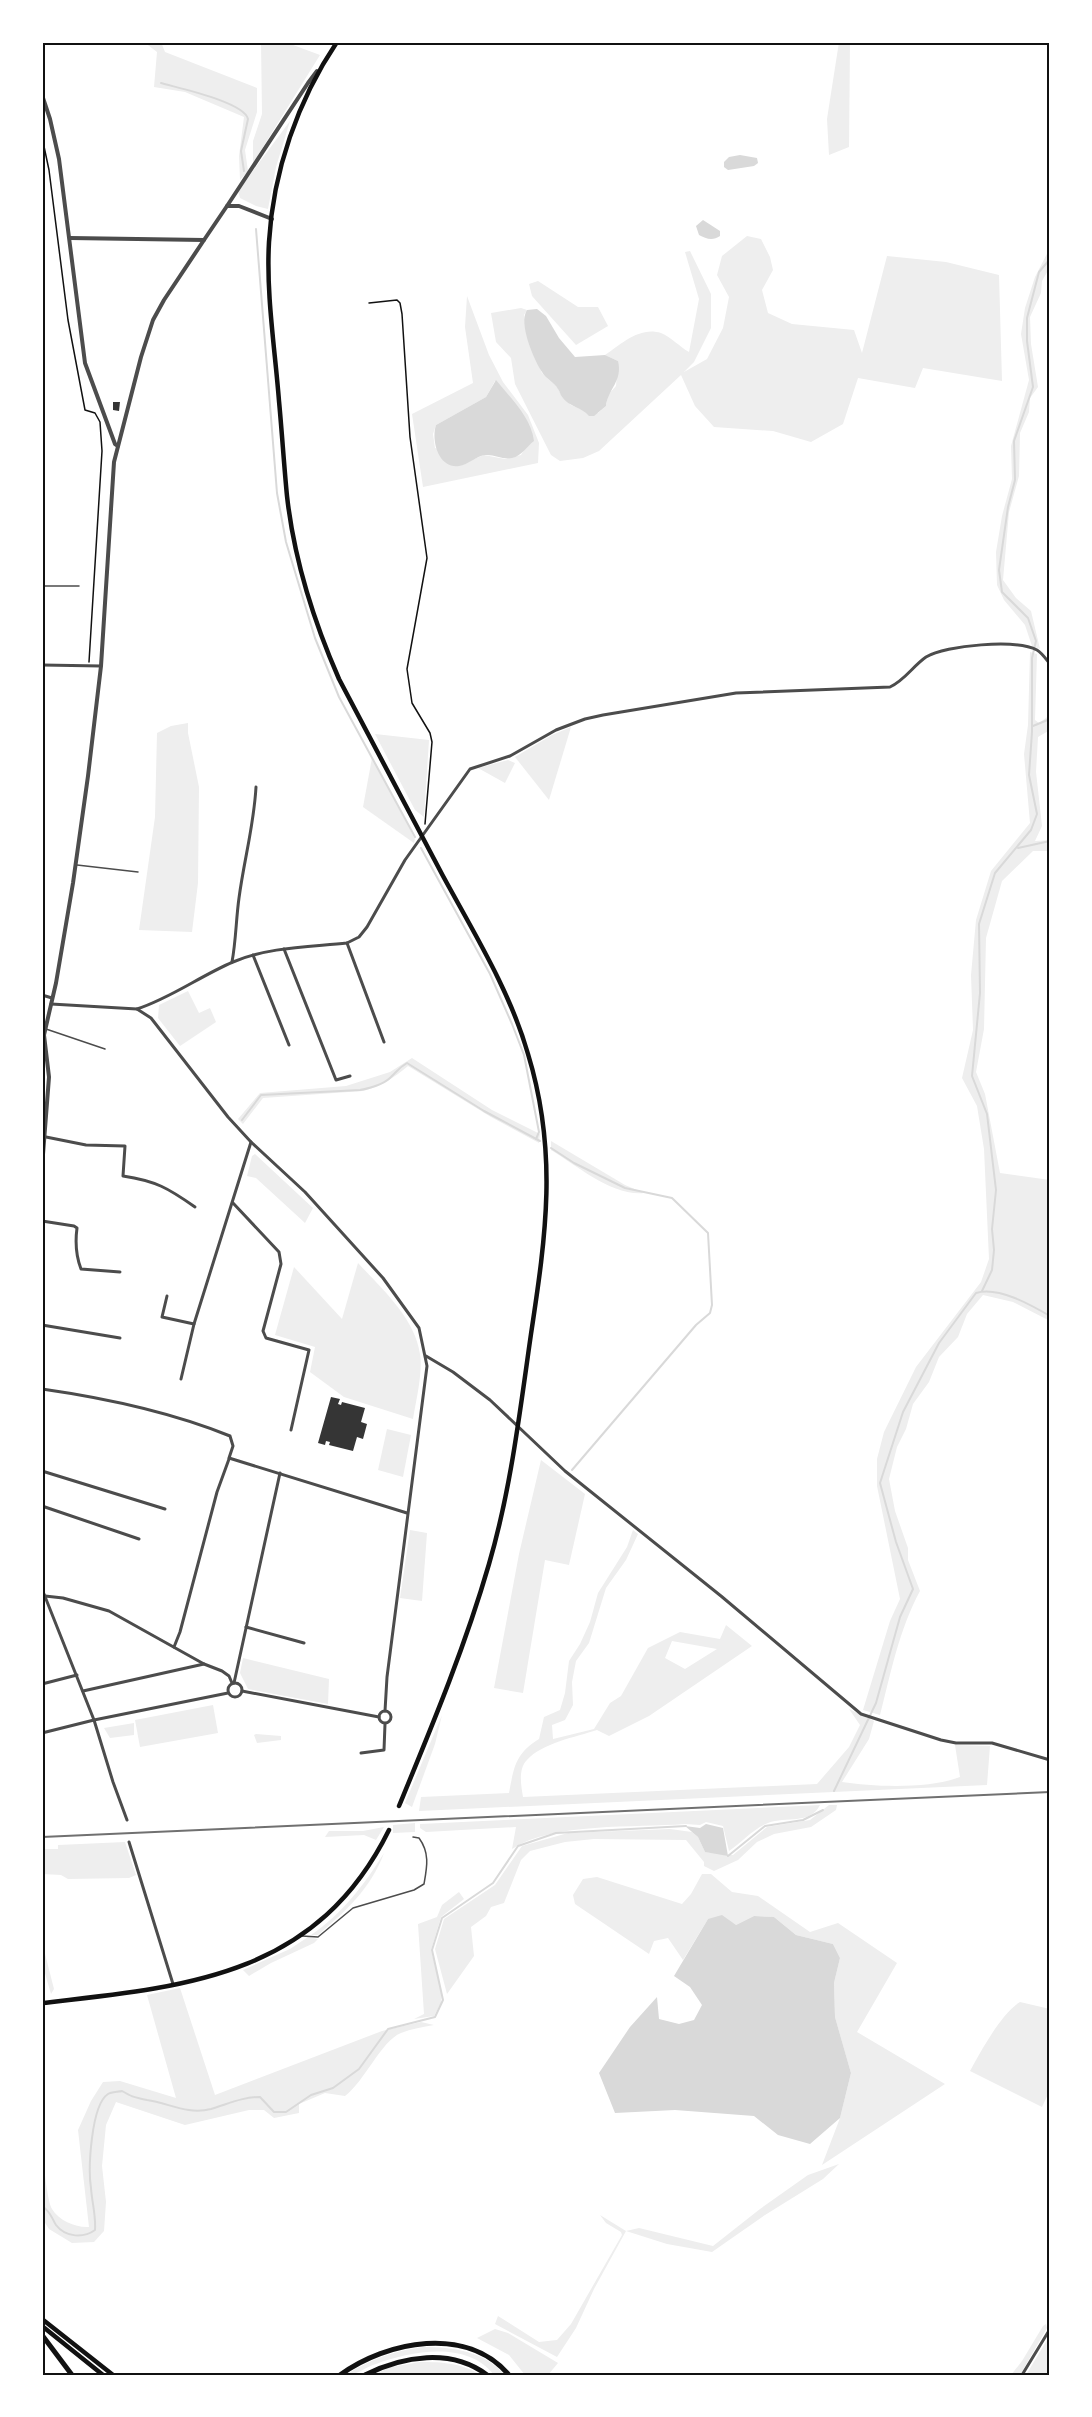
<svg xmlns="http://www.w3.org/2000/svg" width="1092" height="2417" font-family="'Titillium Web',sans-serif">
<rect width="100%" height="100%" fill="#fff"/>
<g fill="#eee" fill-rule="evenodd">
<polygon points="144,42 161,42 165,52 257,88 257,112 245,150 248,171 240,180 239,156 244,117 185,92 154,87 157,52"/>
<polygon points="261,42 285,42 320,55 253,163 253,141 262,114"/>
<polygon points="839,42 850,42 849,147 829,155 827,119"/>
<polygon points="290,121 276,167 268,209 256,206 240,198 238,191"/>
<path d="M747 236 761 239 770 257 773 270 762 290 768 313 792 324 854 330 862 353 887 256 946 262 999 275 1002 381 923 368 915 388 858 378 843 424 811 442 773 431 714 427 695 406 681 375 599 451 583 458 560 461 551 455 515 384 511 358 496 342 491 313 521 308 527 310 524 315 532 351 542 373 558 388 562 397 571 405 585 411 598 413 606 406 608 395 616 386 618 361 605 355C621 344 640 326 661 333 671 337 680 347 689 352L699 299 685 252 690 251 711 294V328L694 362 684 372 707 359 723 328 729 297 717 275 722 256Z"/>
<polygon points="1050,248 1050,267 1042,281 1041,293 1030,317 1031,344 1038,387 1030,398 1029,412 1020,433 1019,476 1009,512 1003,580 1016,598 1031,611 1040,649 1032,646 1025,625 1004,600 997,585 996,552 1002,516 1012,479 1011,446 1029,380 1021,334 1025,308 1035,277"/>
<polygon points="538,281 578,307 598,307 608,326 576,345 532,296 529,284"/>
<path d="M467 296 489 355 503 382 528 415 539 443 538 463 423 487 412 414 473 383 465 327ZM495 381 526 447 521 455 505 459 484 455 474 459 435 448 433 434 436 425 486 397Z"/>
<path d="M1030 652 1037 654 1035 720 1039 723 1050 715V730L1038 737 1036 772 1042 826 1035 841 1050 840V851H1033L1002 881 986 938 984 1029 976 1072 985 1094 1000 1173 1050 1180V1321L1013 1302 983 1295 967 1314 958 1337 939 1357 929 1382 913 1404 906 1429 897 1447 889 1479 895 1511 908 1548V1560L920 1591C899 1630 891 1672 880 1715L863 1710 890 1621 900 1599 877 1486V1459L884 1432 916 1367 981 1282 989 1259 984 1149 977 1106 962 1078 973 1030 971 975 976 920 991 871 1030 823 1024 754 1028 725Z"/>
<polygon points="188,723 188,733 199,787 198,883 192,932 139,930 155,817 157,733 171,726"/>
<polygon points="571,727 549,800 515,757 552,735"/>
<polygon points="375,734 429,740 424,817 415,810"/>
<polygon points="372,758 415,839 414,843 363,807"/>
<polygon points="508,760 515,763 505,783 478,768"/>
<polygon points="188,991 199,1013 210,1008 216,1022 180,1046 158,1018 159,1005"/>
<path d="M412 1058 492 1110 540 1134 539 1143 491 1117 408 1066C394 1078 381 1086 363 1091L263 1098 243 1124 238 1119 260 1093 346 1086 390 1072Z"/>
<path d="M551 1141 625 1185 644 1193C611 1196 578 1166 551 1150Z"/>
<polygon points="255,1154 313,1208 305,1223 256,1178 247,1176 252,1156"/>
<path d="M358 1263C381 1288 415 1318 420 1354 423 1372 416 1401 413 1419L344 1397 310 1372 315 1347 275 1335 294 1267 342 1319Z"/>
<polygon points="387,1429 411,1435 403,1477 378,1470"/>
<polygon points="541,1460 585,1494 569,1565 545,1560 523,1693 494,1688 519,1554"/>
<polygon points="410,1530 427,1533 422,1601 400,1598"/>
<path d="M633 1530 638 1534 626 1560 606 1588 589 1643 576 1661 572 1682 573 1705 565 1720 552 1725 553 1739 594 1729 610 1703 621 1696 648 1648 680 1632 720 1639 726 1625 752 1646 649 1716 609 1736 597 1730C576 1737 542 1743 527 1760 518 1769 521 1785 523 1797L817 1784 849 1747 860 1725 849 1709 874 1721 869 1739 842 1782C875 1787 929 1789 960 1777L955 1745 990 1746 987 1785 419 1811 421 1797 509 1793C514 1767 515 1754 539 1739L544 1717 560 1710 565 1693 569 1661 580 1644 590 1622 598 1593 627 1547ZM672 1641 717 1649 685 1669 665 1658Z"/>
<polygon points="243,1658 329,1679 328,1704 248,1689 240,1673"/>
<polygon points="213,1705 218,1733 140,1747 135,1720"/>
<polygon points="442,1715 435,1744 412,1807 405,1803"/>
<polygon points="134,1723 134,1735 110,1738 104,1728"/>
<polygon points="256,1734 281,1736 281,1740 257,1743 254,1735"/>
<path d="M820 1805C810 1825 786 1816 768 1823 754 1828 741 1843 729 1851L723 1826 706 1822 700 1825 685 1824C635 1828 553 1822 512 1849L516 1827 426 1832 420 1828V1824Z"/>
<polygon points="829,1805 837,1805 836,1810 811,1827 774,1834 757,1842 738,1860 714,1871 704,1866 704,1862 686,1840 594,1839 565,1842 530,1851 521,1860 504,1903 491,1907 486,1916 471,1927 474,1956 447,1994 435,1949 444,1919 495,1885 522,1846 568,1833 670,1829 692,1832 698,1837 705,1852 733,1855 767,1827 810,1820"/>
<polygon points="415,1823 415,1832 393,1833 393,1825"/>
<polygon points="384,1827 376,1840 364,1835 325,1837 329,1831 363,1831"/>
<polygon points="125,1842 136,1875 129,1878 68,1879 61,1875 42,1874 42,1849 58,1849 58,1845"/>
<path d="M384 1853C371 1888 346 1911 318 1935H311C342 1914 365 1884 384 1853Z"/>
<polygon points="702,1874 711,1874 732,1892 758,1896 810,1932 838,1923 897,1963 857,2032 945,2084 822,2165 840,2118 851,2073 835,2017 834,1983 840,1958 833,1944 796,1935 774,1917 754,1916 736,1925 708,1919 683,1960 668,1938 654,1941 649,1954 575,1904 573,1895 583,1879 597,1877 682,1904 691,1894"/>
<polygon points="459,1892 464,1899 441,1917 431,1950 442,1994 441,2003 434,2016 414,2019 424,2014 418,1924 437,1917 442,1905"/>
<polygon points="308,1937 318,1939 314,1943 271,1963 249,1976 243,1970 290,1949"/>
<polygon points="42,1942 54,1989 51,1994 42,1963"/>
<path d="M180 1988 215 2095 382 2031 421 2022 434 2025C423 2027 411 2029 401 2033 381 2041 365 2081 345 2096L325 2093 299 2104V2113L274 2118 264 2110H249L185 2125 116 2102 106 2125 102 2166 106 2202 104 2231 94 2242 72 2243 49 2229 42 2218V2152C44 2164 47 2200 52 2209 59 2221 77 2228 89 2227L78 2130 91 2101 103 2082 120 2081 176 2098 147 1995Z"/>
<path d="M1020 2002 1050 2009V2090L1042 2107 970 2071C981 2051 1001 2014 1020 2002Z"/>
<polygon points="839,2164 823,2179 765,2215 712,2252 667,2244 626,2231 594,2289 576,2328 557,2357 495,2324 498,2316 539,2342 557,2340 571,2324 622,2235 621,2232 606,2223 600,2215 626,2231 639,2228 713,2246 760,2209 808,2175"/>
<polygon points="1046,2324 1047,2328 1020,2375 1011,2375 1022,2361 1043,2326"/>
<polygon points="495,2329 508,2333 558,2363 548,2375 525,2375 509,2355 477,2338"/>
<polygon points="1050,2335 1050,2375 1026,2375"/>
<path d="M423 2347C453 2347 484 2351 505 2375H494C467 2340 411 2351 376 2364 365 2367 358 2375 346 2375 370 2359 394 2351 423 2347Z"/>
<path d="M420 2362C443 2362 461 2363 481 2375H373L391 2367Z"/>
</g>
<g fill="#d9d9d9">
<polygon points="740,155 757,158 758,163 754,166 728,170 724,167 724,162 729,157"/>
<path d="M703 220 720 231V236C713 241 706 239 699 235L696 226Z"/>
<path d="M537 309 546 316 559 338 575 357 605 355 618 361C623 381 608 389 606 406L594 416H589C582 407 569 407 562 397 560 394 560 392 558 389 554 382 546 379 542 372 534 360 518 323 527 310Z"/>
<path d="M496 380C511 399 531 417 534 441 526 447 522 456 512 458 503 460 494 454 485 455 476 456 468 465 459 466 438 469 431 440 436 425L486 397Z"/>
<polygon points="706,1824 723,1828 728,1856 705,1852 698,1837 685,1826 700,1828"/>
<polygon points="722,1915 736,1925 754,1916 774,1917 796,1935 833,1944 840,1958 834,1983 835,2017 851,2073 840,2118 810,2144 778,2135 754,2116 675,2110 615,2113 599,2073 630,2027 657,1997 659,2019 679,2024 694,2020 702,2005 690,1987 674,1976 708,1919"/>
</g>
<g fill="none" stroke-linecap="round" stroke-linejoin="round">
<g stroke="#d9d9d9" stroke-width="2">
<path d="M161 83C178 88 244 102 248 119L241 151 244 171"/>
<polyline points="256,229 277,493 286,542 315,638 339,697 415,837"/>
<polyline points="1033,726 1050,719"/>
<polyline points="421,848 490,974 512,1024 524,1055 539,1132 536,1139"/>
<polyline points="1018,848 1050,841"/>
<path d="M242 1120 261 1095 360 1090C371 1088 384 1085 392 1076 398 1070 400 1067 407 1063L484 1111 540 1141"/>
<polyline points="551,1148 574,1163 625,1188 672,1198 708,1233 712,1305 710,1313 696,1325 572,1470"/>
<polyline points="982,1291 992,1270 994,1250 992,1229 996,1190 987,1114 972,1076 980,993 979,924 995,873 1031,830 1037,814 1029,775 1032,732 1032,658 1036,641 1028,618 1002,592 999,570 1008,507 1015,480 1014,441 1033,387 1027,341 1027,318 1039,272 1050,259"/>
<path d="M834 1791 876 1703 900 1617 913 1589 896 1542 880 1483 903 1412 939 1343 976 1293C998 1286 1031 1305 1050 1316"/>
<polyline points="728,1856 765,1826 803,1820 823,1810"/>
<path d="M42 2206C51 2212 51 2217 56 2225 66 2238 84 2238 95 2230 96 2215 92 2203 91 2188 88 2169 91 2105 108 2094 111 2092 118 2092 122 2091 134 2098 134 2097 147 2100 169 2103 187 2115 211 2109 228 2104 242 2097 260 2097L274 2112H286L311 2095 333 2088 359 2069 388 2029 435 2017 443 2000 432 1950 442 1918 493 1883 518 1846 556 1833 686 1826"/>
</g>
</g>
<g fill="#353535">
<polygon points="113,402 120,402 119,411 113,410"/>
<polygon points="331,1397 340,1399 338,1404 341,1405 342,1402 365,1408 361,1422 367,1424 363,1439 357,1437 353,1451 329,1445 330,1442 326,1441 325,1445 318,1443"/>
</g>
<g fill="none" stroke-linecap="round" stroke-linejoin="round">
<g stroke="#111" stroke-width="1.5">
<polyline points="42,137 49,170 68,320 85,410 95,413 100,422 102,451 89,662"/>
<polyline points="369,303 397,300 400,303 402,314 410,437 427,558 407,669 412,703 430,733 432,742 425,824"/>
</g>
<g stroke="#4c4c4c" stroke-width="1.5">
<polyline points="42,586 79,586"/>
<polyline points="77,865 138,872"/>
<polyline points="46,1029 105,1049"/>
<path d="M302 1936 318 1937 353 1908 414 1890 424 1884C427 1867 430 1853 419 1838L413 1837"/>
</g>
<g stroke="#4c4c4c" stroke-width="3">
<polyline points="42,665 101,666"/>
<polyline points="347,943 384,1042"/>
<polyline points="284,949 336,1080 350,1076"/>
<polyline points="253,955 289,1045"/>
<path d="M232 962C236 941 236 919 239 898 244 860 254 825 256 787"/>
<polyline points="42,995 52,998"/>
<polyline points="51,1004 137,1009 151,1018 228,1117 251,1142 305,1192 383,1278 419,1328 427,1366 387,1677 385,1711"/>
<path d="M137 1009C171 998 200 976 233 962 268 947 309 947 347 943L359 937 367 927 405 860 470 769 510 756 556 730 585 719 603 715 736 693 890 687C905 680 913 666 926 657 946 645 1016 639 1037 650 1042 653 1046 659 1050 664"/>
<path d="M46 1137 86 1145 125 1146 123 1176C156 1181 168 1188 195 1207"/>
<polyline points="233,1203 279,1252 281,1264 263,1331 266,1338 309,1350 291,1430"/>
<path d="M42 1221 74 1226 77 1228C75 1243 76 1256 81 1269L120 1272"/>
<polyline points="167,1296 162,1317 194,1324"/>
<polyline points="42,1325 120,1338"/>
<polyline points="426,1356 453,1372 490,1400 565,1471 721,1596 861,1714 941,1740 956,1743 992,1743 1050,1760"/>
<polyline points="181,1379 194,1324 251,1142"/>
<path d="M42 1389C105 1398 171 1412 230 1436L233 1446 229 1458 407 1513"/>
<polyline points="42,1471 165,1509"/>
<polyline points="42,1506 139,1539"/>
<polyline points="42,1589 94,1720 113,1782 127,1820"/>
<polyline points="45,1596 63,1598 109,1611 204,1664 222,1671 229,1676 232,1683"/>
<polyline points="246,1627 304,1643"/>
<polyline points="174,1647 180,1632 217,1492 229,1459"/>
<polyline points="234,1683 280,1473"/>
<circle cx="235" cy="1690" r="7"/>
<polyline points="42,1684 77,1675"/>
<polyline points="83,1691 204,1664"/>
<polyline points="242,1691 379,1717"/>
<circle cx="385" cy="1717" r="6"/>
<polyline points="42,1733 94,1720 228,1693"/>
<polyline points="361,1753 384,1750 385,1724"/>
<polyline points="129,1842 173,1984"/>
<polyline points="1022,2375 1050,2329"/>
</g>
<g stroke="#4c4c4c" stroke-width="4">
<polyline points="42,95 50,119 59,159 85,363 115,444 118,446"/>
<polyline points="227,206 308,83 317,71"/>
<polyline points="70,238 204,240 227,206 239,206 272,219"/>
<polyline points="42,1167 49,1077 44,1035 56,983 73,883 88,776 101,666 114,462 141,357 153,320 164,300 204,240"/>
</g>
<g stroke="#111" stroke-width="4.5">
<path d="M337 42C298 100 273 171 269 242 266 294 275 349 279 401 282 433 284 465 287 496 294 559 314 622 339 679 374 745 408 811 443 876 474 933 510 991 528 1054 558 1152 546 1235 531 1334 520 1410 511 1489 489 1564 465 1647 432 1726 399 1806"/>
<path d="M42 2003C187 1987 317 1976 389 1830"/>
</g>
<g stroke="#111" stroke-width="4.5">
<polyline points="42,2319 113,2375"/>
<polyline points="42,2326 103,2375"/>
</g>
<g stroke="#111" stroke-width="5">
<polyline points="42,2335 72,2375"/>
<path d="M340 2375C387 2341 467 2325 509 2375"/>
<path d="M365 2375C403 2356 451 2348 487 2375"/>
</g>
<polyline stroke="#707070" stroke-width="2" points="42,1837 1050,1792"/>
</g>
<rect width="1092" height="2417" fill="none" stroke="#ffffff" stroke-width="87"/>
<rect x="44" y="44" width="1004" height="2330" fill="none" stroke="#111" stroke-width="2"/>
</svg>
